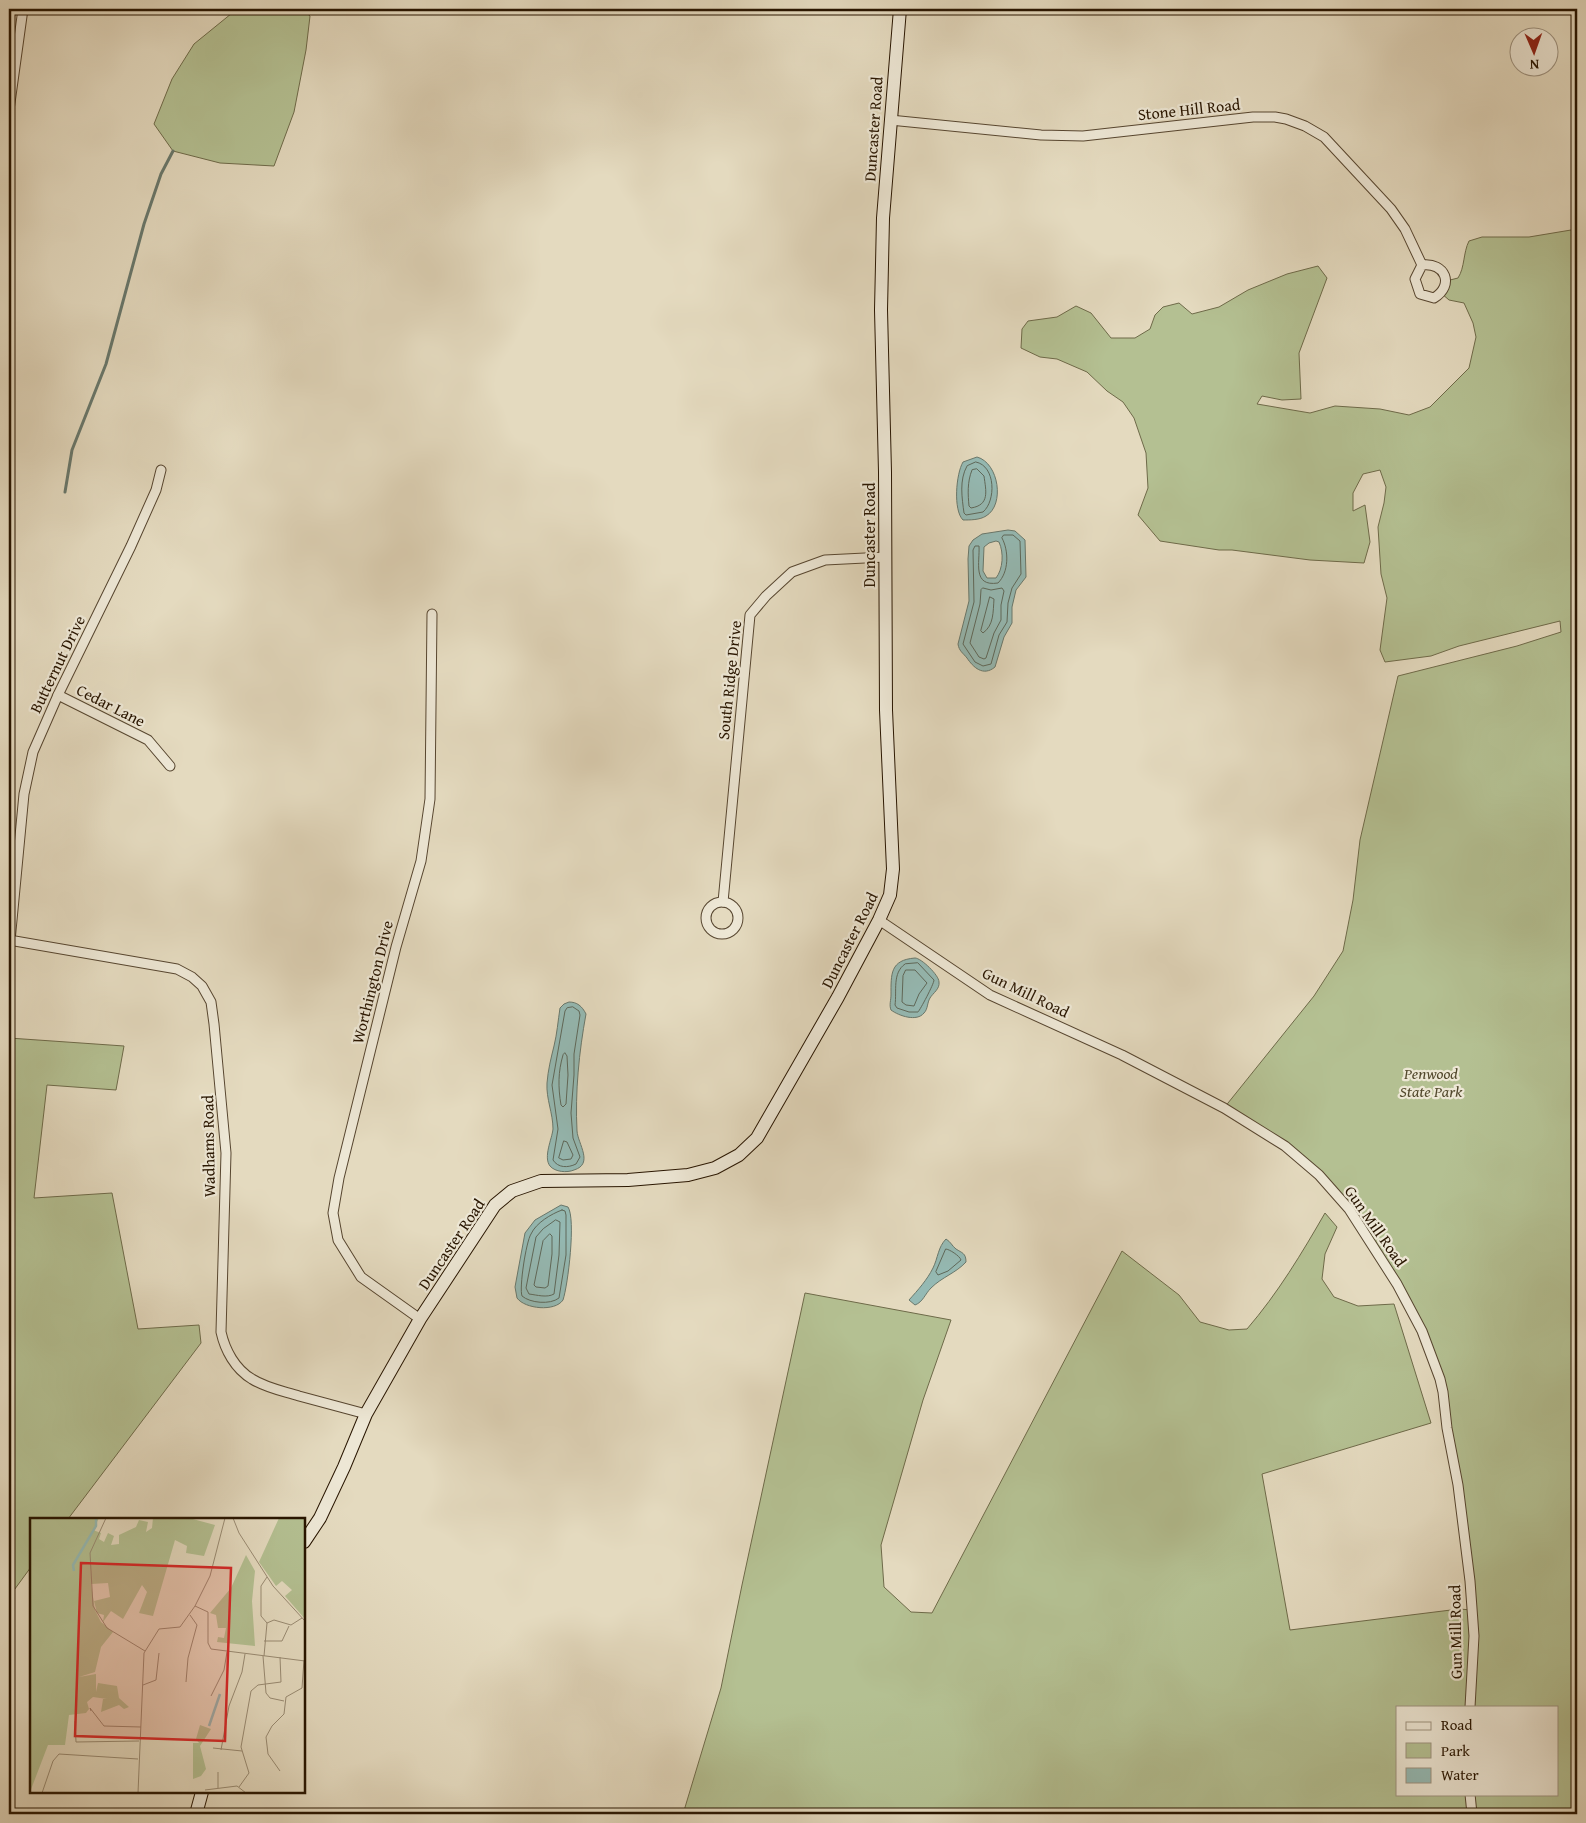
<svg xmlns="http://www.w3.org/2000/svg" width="1586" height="1823" font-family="'Gentium Book Plus',serif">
<rect width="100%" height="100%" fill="#e4dabf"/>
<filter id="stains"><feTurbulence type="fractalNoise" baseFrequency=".004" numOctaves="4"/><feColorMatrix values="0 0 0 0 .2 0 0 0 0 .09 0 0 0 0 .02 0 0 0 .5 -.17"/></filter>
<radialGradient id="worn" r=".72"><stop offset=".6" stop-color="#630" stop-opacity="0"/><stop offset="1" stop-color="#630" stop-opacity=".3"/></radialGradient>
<g fill="#b4c092" stroke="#6e6a49" fill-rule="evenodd">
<polygon points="237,9 302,9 310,16 306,50 294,112 274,166 220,163 173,151 154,124 172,79 194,44"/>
<path d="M1577 229V1814H683L721 1688 742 1585 805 1293 951 1320 923 1400 881 1545 884 1587 911 1612 932 1613 1122 1251 1179 1295 1200 1322 1229 1330 1247 1329C1278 1293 1302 1253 1325 1213L1337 1227 1325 1254 1322 1279 1334 1297 1358 1306 1394 1304 1431 1423 1262 1474 1290 1630 1459 1609 1472 1610 1443 1392 1422 1331 1349 1209 1319 1175 1224 1108 1314 996 1343 951 1353 900 1360 840 1398 676 1517 646 1561 632 1560 621 1459 646 1431 656 1385 662 1380 650 1387 598 1381 574 1378 527 1384 503 1386 487 1380 470 1363 474 1353 493V511L1365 505 1370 542 1364 563 1310 560 1232 550H1219L1160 541 1138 515 1148 488 1146 453 1134 418 1123 402 1107 391 1087 372 1057 359 1040 357 1021 348 1022 329 1028 321 1057 317 1076 306 1091 313 1111 338H1135L1150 329 1155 315 1163 307 1179 303 1192 314 1219 307 1248 290 1287 274 1318 266 1327 278 1299 353 1301 399 1282 400 1262 396 1257 404 1310 413 1335 406 1380 409 1409 415 1430 407 1469 368 1476 337 1473 323 1464 303 1449 300 1441 293 1446 281 1458 278C1465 267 1463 253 1469 241L1482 237H1529ZM1397 1707H1557V1794H1397Z"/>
<polygon points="9,1038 124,1046 116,1090 47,1085 34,1198 112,1193 138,1329 199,1325 201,1343 68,1519 31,1519 31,1567 9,1597"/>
</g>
<g fill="#95bab4" stroke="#69786c" fill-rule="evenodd">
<path d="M977 457C999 463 1005 505 986 516 980 520 970 520 963 520 953 510 956 474 963 462Z"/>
<path d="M1008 530 1015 531 1025 540 1026 577 1016 590 1012 607V623L1004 637 995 667C983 677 973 667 967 658 963 653 959 651 958 644L969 601 968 559 969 546 973 540 982 534ZM996 541 999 542C1004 553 1003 569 996 578H987L983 571 984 547 989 543Z"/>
<path d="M915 958C921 958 939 975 939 982 940 989 933 993 930 998 927 1003 928 1009 924 1013 917 1022 899 1016 891 1010 889 1005 891 1000 891 995 891 974 890 960 915 958Z"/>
<path d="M569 1002C577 1002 582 1006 586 1014 579 1052 575 1092 577 1131 578 1144 594 1164 574 1170 567 1173 555 1172 550 1166 543 1157 552 1139 553 1129 553 1113 546 1099 547 1083 548 1070 551 1058 554 1046 557 1034 558 1021 560 1008L564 1004Z"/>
<path d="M561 1205 568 1207C576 1219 568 1285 563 1300 555 1312 525 1309 517 1298L515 1287 525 1233 535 1220Z"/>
<path d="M946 1239C951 1242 952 1246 956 1249 962 1253 966 1253 966 1262 956 1273 942 1277 931 1288 925 1294 923 1302 915 1305L909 1300C918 1290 927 1280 933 1268 938 1258 938 1247 946 1239Z"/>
</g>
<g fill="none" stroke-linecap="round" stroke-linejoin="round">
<g stroke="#5e685a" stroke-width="1">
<path d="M976 462C996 466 996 501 983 512L966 515 964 513C962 498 959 480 967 466Z"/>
<path d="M977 469 984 476C986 491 990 505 971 508L969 506C968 495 967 482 972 470Z"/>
<path d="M1004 535H1013L1020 541 1021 574 1012 588 1008 603 1007 622 999 635 991 664 983 666 975 662 963 644 974 602 973 550 975 546H979C980 562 972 587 998 583 1009 572 1009 551 1002 538Z"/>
<polygon points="983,588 991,590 1002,588 1004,591 1001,605 1001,620 994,633 986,658 984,659 979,657 970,643 980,604 981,590"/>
<path d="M990 597 994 599C993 612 994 625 983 633L981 631Z"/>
<path d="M918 963 934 980C934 984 920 1010 918 1012H909L897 1008 895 1005C897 991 892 973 905 964Z"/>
<polygon points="906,970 915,970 927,983 919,994 914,1006 906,1005 902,1002 903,976"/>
<path d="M573 1007 579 1011 580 1015 574 1054V1075L571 1113 573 1138 580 1157 576 1164C568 1168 558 1168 553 1160L558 1129 552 1085 565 1011 567 1008Z"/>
<path d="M565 1053 567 1056 568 1075 566 1104 563 1107 561 1105C558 1087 558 1072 563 1055Z"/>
<polygon points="564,1141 567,1142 573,1155 571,1159 563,1160 559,1158"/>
<path d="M562 1210 565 1211 566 1215V1255L559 1298C550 1305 530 1303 522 1296 519 1288 526 1242 531 1234 536 1223 551 1214 562 1210Z"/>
<path d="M556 1220 560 1222 559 1255 554 1294C547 1298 537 1295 529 1294L526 1288 536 1237 543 1229Z"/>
<polygon points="550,1234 552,1236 552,1254 548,1286 545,1288 536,1287 534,1285 543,1241"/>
<path d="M946 1249C949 1249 960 1256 961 1260L948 1271 938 1275 936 1272Z"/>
</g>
<polyline stroke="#69786c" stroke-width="3" points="65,492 72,450 106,364 144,224 161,174 173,151"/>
<g stroke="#574630" stroke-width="11">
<g id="street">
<polyline points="9,110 23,9"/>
<path d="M890 120 1041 135 1083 136 1253 117H1275L1286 119 1305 126 1324 137 1391 209 1405 229 1422 265 1415 279 1420 294 1434 298C1455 285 1445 262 1422 265"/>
<polyline points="58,695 148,740 170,766"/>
<circle cx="722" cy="918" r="16"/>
<polyline points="723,902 750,615 766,596 792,572 825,560 885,557"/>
<polyline points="879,920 990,995 1122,1055 1224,1108 1285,1146 1319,1175 1349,1209 1397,1284 1422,1331 1440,1379 1443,1392 1447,1428 1458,1485 1470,1581 1474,1636 1470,1707"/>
<path d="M9 940 177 969 192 977 202 986 211 1002 214 1024 226 1153 221 1332C225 1350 235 1369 252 1379 266 1388 283 1391 299 1396 321 1402 343 1408 366 1414"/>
<polyline points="10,941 24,794 33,752 58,695 131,546 156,490 161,470"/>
<polyline points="420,1319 361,1277 338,1240 333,1213 339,1178 396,947 421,861 430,799 432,614"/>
<polyline points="1470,1794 1472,1814"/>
</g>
</g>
<g stroke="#281500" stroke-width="14">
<g id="secondary">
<polyline points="304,1542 320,1518 344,1467 366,1414 420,1319 495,1205 512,1191 541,1181 628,1180 688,1175 715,1168 739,1155 757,1138 838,997 879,920 890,895 893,869 886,710 885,472 881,310 883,218 900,9"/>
<polyline points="196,1814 202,1792"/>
</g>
</g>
<use href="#street" stroke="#ede7d5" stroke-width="9"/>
<use href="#secondary" stroke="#ede7d5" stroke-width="12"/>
</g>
<g text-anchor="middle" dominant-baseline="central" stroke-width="4.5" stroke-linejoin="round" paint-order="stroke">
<g font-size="16" fill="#281500" stroke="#ede7d5">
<text transform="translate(1189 109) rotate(-6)">Stone Hill Road</text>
<text transform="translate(873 129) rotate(-86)">Duncaster Road</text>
<text transform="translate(869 535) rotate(-90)">Duncaster Road</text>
<text transform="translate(57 664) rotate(-64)">Butternut Drive</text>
<text transform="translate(729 680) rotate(-84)">South Ridge Drive</text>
<text transform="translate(111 705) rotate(27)">Cedar Lane</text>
<text transform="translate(849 940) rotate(-63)">Duncaster Road</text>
<text transform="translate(372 982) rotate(-76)">Worthington Drive</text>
<text transform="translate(1026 992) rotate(26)">Gun Mill Road</text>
<text transform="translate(208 1146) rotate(-91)">Wadhams Road</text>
<text transform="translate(1376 1226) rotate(55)">Gun Mill Road</text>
<text transform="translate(451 1244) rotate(-56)">Duncaster Road</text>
<text transform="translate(1455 1632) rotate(-91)">Gun Mill Road</text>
</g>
<g font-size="16" font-style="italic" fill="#52482c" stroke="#ede7d5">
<text x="1431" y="1073">Penwood<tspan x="1431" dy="18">State Park</tspan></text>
</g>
</g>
<g transform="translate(30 1518)">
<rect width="275" height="275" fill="#e4dabf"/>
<path d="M0 0H69L63 12 71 15 69 21 74 24 78 15 84 18 81 27 89 26V17L106 9 109 2 118 4 116 14 122 10 123 0H159L185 7 174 38 156 35 157 28 145 22 123 98 109 95 117 74 112 67 93 101 81 93 73 104 74 97 67 95 64 83 80 79 78 65 61 66 65 92 71 104 83 114 71 129 65 154 49 159 66 156V174L68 165 87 168 89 180 99 189 94 191 89 187 71 194 73 181H77L63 179 57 184 59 191 56 195 39 197 35 227H18L0 274ZM249 0H275V101L255 78 262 72 252 63 246 68 229 44ZM216 37 225 53 222 83 225 128 187 124 188 119 194 120 196 110H188L186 97 180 95 201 70ZM170 207 181 211 170 228 176 251 171 258 163 261V225H169L166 221Z" fill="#b4c092"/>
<path fill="none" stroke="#95bab4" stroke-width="2.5" d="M44 53 43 47 66 8V0M179 208 190 176"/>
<path fill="none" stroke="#998b73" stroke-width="1" d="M76 0 60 35 63 88 77 110 115 133M203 0 209 15 243 68 275 103M237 59 231 68V98L237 105M165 88 178 94V125L181 131 275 143M237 105 244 102 261 107 272 100M234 123H252L259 108M233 138 236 175 240 180 254 183M234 138 237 105M156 164 158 140 167 107 160 97M113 167 126 162 129 135M181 178 194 152 197 134M61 193 60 190 74 208 111 209M275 202V218M45 203 46 224 109 223M183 230 212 233M191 232 199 188 212 154 215 136M250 253 238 236 236 219 242 208 254 196 256 179 272 170 274 142M188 254V270M209 269 219 255 211 229 221 173 228 167 251 164 250 139M175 272 207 268 216 275M12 275 23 243 29 236 108 241M108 275 114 135 129 111 150 109 165 88 180 58 195 0"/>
<path fill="#d62828" fill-opacity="0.15" stroke="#d62828" stroke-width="2.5" d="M51 45 201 50 195 223 45 218Z"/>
<rect width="275" height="275" fill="none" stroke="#281500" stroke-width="2.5"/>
</g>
<rect width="1586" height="1823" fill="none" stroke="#e4dabf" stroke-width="30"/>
<rect x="10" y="10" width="1566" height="1803" fill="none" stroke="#281500" stroke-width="2.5"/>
<rect x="15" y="15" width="1556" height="1793" fill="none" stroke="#281500"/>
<rect x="1396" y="1706" width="162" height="90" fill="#ede7d5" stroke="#9e9380"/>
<rect x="1406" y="1722" width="25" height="8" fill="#ede7d5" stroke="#9e9380"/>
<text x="1441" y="1730" font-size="15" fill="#281500">Road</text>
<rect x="1406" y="1743" width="25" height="15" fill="#b4c092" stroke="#9e9380"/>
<text x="1441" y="1756" font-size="15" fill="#281500">Park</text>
<rect x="1406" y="1768" width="25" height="15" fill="#95bab4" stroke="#9e9380"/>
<text x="1441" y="1780" font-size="15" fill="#281500">Water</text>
<g transform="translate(1534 52) rotate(178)"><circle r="24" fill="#ede7d5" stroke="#9e9380"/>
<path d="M0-4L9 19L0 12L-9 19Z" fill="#8f2418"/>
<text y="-8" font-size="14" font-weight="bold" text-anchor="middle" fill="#281500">N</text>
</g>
<rect width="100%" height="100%" filter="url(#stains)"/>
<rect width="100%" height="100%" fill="url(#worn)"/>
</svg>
